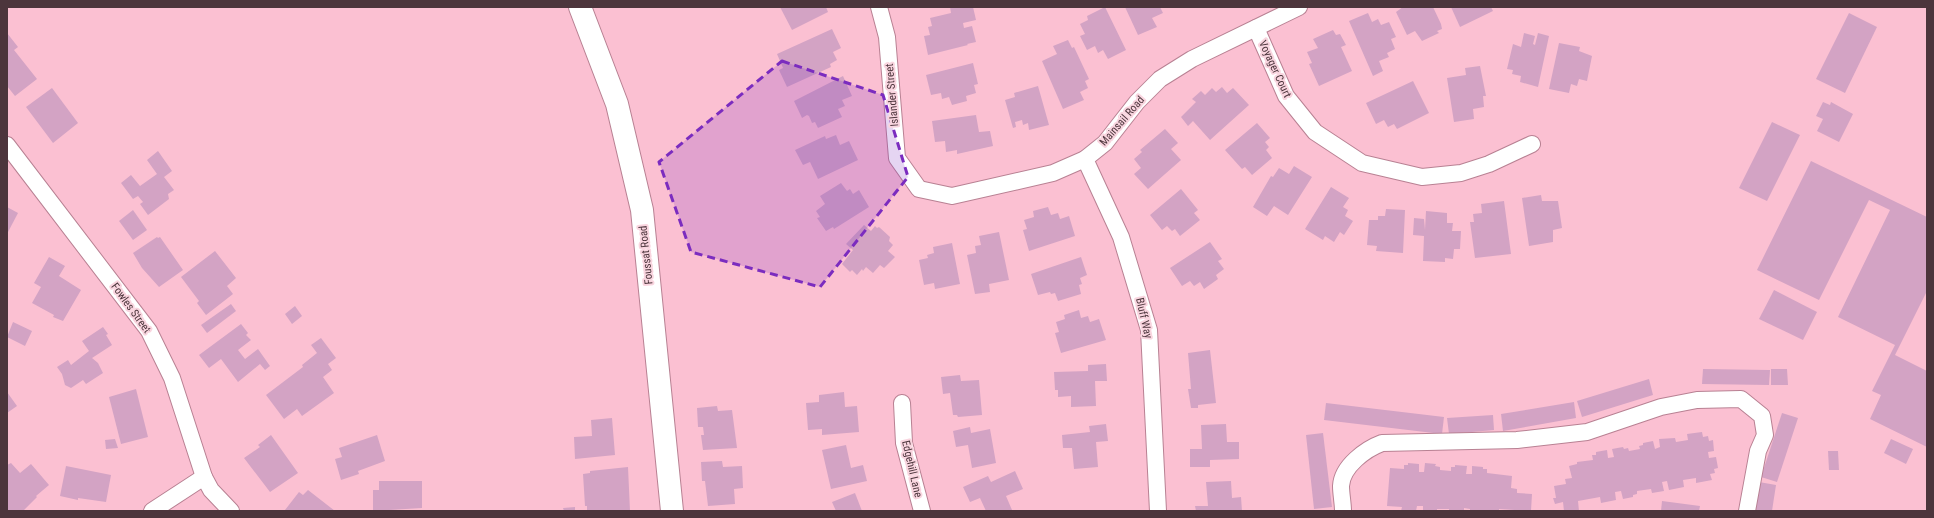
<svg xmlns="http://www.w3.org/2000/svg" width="1934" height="518" font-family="'Roboto Condensed',sans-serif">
<rect width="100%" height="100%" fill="#fbc0d2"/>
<g fill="#d3a3c4">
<polygon points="780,7 826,7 828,12 792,30"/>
<polygon points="950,7 973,7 976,20 963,23 964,28 972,26 976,42 967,44 968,45 928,55 924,36 930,35 928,27 932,26 930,18 951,13"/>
<polygon points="1105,7 1126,50 1108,59 1103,50 1098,53 1095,46 1087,50 1080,36 1085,34 1080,24 1088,20 1087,16"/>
<polygon points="1125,7 1160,7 1163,13 1152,18 1157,27 1138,35"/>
<polygon points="1403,7 1433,7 1441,24 1442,29 1437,31 1439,33 1422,41 1415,31 1407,35 1396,12"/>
<polygon points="1451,7 1491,7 1493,11 1460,27"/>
<polygon points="1368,13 1372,22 1378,19 1381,25 1389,22 1396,37 1391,39 1395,49 1387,53 1389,57 1379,61 1383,71 1373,76 1349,21"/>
<polygon points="1849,13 1877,27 1845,93 1816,79"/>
<polygon points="832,29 841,48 833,52 837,60 830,64 831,67 787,87 779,70 783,68 777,54"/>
<polygon points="1333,30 1336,35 1340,34 1346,45 1341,47 1352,71 1319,86 1309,64 1312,63 1307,52 1318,48 1313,39"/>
<polygon points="7,33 18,47 14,50 37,79 15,96 7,86"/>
<polygon points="1524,33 1535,36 1533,44 1535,45 1538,33 1549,36 1538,87 1520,82 1521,76 1512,74 1513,70 1507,69 1513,44 1521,47"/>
<polygon points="1068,40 1072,48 1074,47 1089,79 1085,81 1088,88 1080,92 1084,100 1063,109 1042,61 1057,54 1053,46"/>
<polygon points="1559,43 1580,47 1579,51 1592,56 1587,81 1579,79 1577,86 1571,84 1569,93 1549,89"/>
<polygon points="973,63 978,84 974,85 976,93 966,96 967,101 952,105 949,97 942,99 941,93 931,95 926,75"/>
<polygon points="1480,66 1486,96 1483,96 1484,107 1473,109 1474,119 1454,122 1447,78 1466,75 1465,68"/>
<polygon points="843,76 852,96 842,100 845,106 838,109 842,117 818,128 815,122 812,123 809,116 807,115 802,118 794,101"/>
<polygon points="1413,81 1429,113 1397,129 1394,124 1388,127 1384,120 1376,124 1366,103"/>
<polygon points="1038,86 1049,125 1029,130 1028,123 1023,125 1022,120 1015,122 1016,127 1013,128 1005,100 1015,97 1014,93"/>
<polygon points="1222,87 1227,93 1233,88 1249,105 1210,140 1193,121 1188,126 1181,117 1196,102 1192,99 1201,91 1205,95 1212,88 1216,92"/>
<polygon points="52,88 78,123 53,143 26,107"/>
<polygon points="1823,102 1830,105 1831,102 1853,114 1839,142 1817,131 1823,119 1816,116"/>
<polygon points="976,115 979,132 990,131 993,146 957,154 957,150 946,152 945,141 935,142 932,121"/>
<polygon points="1772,122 1800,135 1767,201 1739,188"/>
<polygon points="1257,123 1270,138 1265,142 1269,147 1266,150 1272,158 1252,175 1245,167 1242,169 1225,150"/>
<polygon points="1165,129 1178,143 1171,149 1181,160 1148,189 1134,174 1141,168 1134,159 1142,152 1140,150"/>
<polygon points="836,135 840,145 849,141 858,160 818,179 810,162 803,165 795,150 825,136 826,139"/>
<polygon points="158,151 172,171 164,177 174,190 168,194 169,199 148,215 140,204 143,202 138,196 133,199 121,183 131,175 140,186 157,174 147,160"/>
<polygon points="1811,161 1927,217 1927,291 1895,355 1927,371 1927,447 1870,419 1881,395 1872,391 1895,345 1838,317 1890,210 1869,200 1819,300 1757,270"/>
<polygon points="1294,166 1312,177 1288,215 1274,206 1267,216 1253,207 1271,176 1273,177 1279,168 1289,174"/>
<polygon points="841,183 847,191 850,189 853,194 859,190 869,207 834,229 833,227 826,231 817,218 820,217 816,211 825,204 820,196"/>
<polygon points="1331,187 1349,198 1343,207 1348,210 1345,216 1353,221 1344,235 1340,232 1334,242 1325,236 1323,240 1305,229"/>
<polygon points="1181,189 1198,210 1194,213 1200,220 1180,236 1175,229 1172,231 1167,226 1162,230 1150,215"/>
<polygon points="1541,195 1542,201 1558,201 1562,228 1553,230 1553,242 1529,246 1522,198"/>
<polygon points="1504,201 1511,254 1475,258 1470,222 1474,222 1473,214 1482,213 1481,204"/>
<polygon points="7,207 18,213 7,234"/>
<polygon points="1048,207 1051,215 1058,213 1060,219 1069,216 1075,236 1029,251 1023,230 1027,229 1024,220 1034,217 1033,211"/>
<polygon points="1386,209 1405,210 1403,253 1376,251 1377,246 1367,245 1369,220 1378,220 1378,216 1385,216"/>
<polygon points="133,210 147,230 133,240 119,221"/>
<polygon points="1426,211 1447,213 1447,223 1453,223 1452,231 1461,231 1460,249 1454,249 1453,259 1445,258 1445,262 1423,261 1424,236 1413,235 1414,218 1424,219 1425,230"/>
<polygon points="864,225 871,231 875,226 877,228 879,227 890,237 889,241 893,245 888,251 895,257 884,268 880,265 873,273 866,267 863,271 862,269 857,275 852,270 850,272 842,264 853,250 846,244"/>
<polygon points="999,232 1009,280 989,284 990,292 975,294 967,255 976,253 975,246 981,245 979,236"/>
<polygon points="157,237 158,238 160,237 183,270 159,287 142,268 133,253"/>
<polygon points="1210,242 1222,259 1218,261 1224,269 1216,275 1218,279 1204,289 1200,282 1194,286 1190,281 1182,286 1170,268"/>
<polygon points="952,243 960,284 935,289 934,283 924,285 919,260 928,258 927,255 934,253 933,247"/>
<polygon points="215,251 236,278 227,286 233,294 206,315 197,303 199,301 181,277"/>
<polygon points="49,257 65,266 59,276 81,290 63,321 53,317 54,315 32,303 41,287 34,283"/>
<polygon points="1081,257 1087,275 1080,278 1082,284 1079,285 1081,294 1058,301 1055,293 1051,294 1050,292 1038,295 1031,274"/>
<polygon points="1774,290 1817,312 1803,340 1759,319"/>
<polygon points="231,304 236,311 207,333 201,325"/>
<polygon points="295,306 302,316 292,324 285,314"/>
<polygon points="1079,310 1081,318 1088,316 1090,322 1099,319 1106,340 1061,353 1055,333 1059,332 1056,322 1065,319 1064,315"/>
<polygon points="13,322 32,331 25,346 7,337"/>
<polygon points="241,324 248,333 246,335 251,340 238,350 245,359 258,349 270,366 265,370 260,364 238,382 221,359 209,368 199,355"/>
<polygon points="103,327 108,334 106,335 112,345 92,358 98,363 103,373 86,384 83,380 71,388 65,385 62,374 57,367 68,360 71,365 89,351 82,341"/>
<polygon points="321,338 336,358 328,364 332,370 323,377 334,393 302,416 297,409 284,419 266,395 303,367 302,365 317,353 311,345"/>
<polygon points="1210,350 1216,403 1198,405 1198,408 1191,408 1188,389 1191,389 1188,353"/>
<polygon points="1106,364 1107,381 1095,381 1096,406 1071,407 1071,396 1058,397 1058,390 1055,390 1054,372 1088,371 1088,365"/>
<polygon points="1703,369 1770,370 1769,385 1702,384"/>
<polygon points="1771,369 1787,369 1788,385 1771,385"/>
<polygon points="960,375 961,381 979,380 982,415 958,417 957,415 953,415 950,393 943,394 941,377"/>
<polygon points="1649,379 1653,395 1582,417 1577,401"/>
<polygon points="136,389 148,437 121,444 109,397"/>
<polygon points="7,392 17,406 7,413"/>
<polygon points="844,392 845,407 857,406 859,432 822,435 822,429 808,430 806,403 819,402 819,395"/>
<polygon points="1574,402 1576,418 1503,431 1501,414"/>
<polygon points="1326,403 1444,417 1442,434 1324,420"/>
<polygon points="717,406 718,411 732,410 737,448 703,450 701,435 704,435 703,427 698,427 697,408"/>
<polygon points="1782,413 1798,418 1777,482 1761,477"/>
<polygon points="1493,415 1494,430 1449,434 1447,418"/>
<polygon points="612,418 615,455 575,459 574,437 592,436 591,420"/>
<polygon points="1106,424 1108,441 1096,442 1098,467 1074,469 1072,448 1063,448 1062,435 1090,432 1089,426"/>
<polygon points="1226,424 1227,442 1239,442 1239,459 1210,460 1210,467 1190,467 1190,449 1202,449 1201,425"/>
<polygon points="970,427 971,433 990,429 996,463 972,468 968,445 956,447 953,431"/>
<polygon points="1702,432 1703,437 1708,436 1709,441 1713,440 1714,451 1708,452 1709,458 1716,457 1718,468 1714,469 1715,473 1710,474 1712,480 1696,483 1696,478 1683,480 1684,487 1669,490 1667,481 1662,482 1664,491 1652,493 1651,489 1637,491 1637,494 1633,495 1633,497 1623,499 1621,491 1615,492 1616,500 1601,503 1600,497 1578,501 1579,511 1564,511 1563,502 1555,504 1553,498 1556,498 1554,486 1566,484 1565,479 1572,478 1569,466 1577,464 1577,462 1593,460 1592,455 1596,455 1596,452 1607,450 1608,458 1614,457 1612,449 1623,447 1624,449 1628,448 1629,451 1640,449 1639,446 1643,445 1643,443 1653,441 1655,449 1660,447 1659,439 1675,438 1676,442 1688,440 1687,434"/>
<polygon points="1323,433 1332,507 1314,509 1306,435"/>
<polygon points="271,435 298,473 270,492 244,458 260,447 258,445"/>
<polygon points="377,435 385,461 358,471 359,474 341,480 335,459 342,457 339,448"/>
<polygon points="115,439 118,448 106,449 105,440"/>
<polygon points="1891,439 1913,449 1906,464 1884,453"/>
<polygon points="846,445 851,468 863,465 867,481 831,489 822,450"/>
<polygon points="1828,451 1838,451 1839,470 1829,470"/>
<polygon points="722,461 723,467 742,466 743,488 734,489 735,504 708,506 705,481 702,481 701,462"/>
<polygon points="11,463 20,473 31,464 49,485 36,496 37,497 23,511 7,511 7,465"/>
<polygon points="1408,463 1419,464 1419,472 1424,472 1425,463 1436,464 1435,466 1440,467 1440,470 1451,471 1451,467 1455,467 1455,465 1467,466 1466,474 1472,474 1472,466 1483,467 1483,469 1487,469 1487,473 1512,476 1511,488 1517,489 1517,493 1532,494 1531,511 1499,509 1499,511 1470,511 1470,509 1464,508 1464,511 1449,511 1449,509 1437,509 1437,511 1423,511 1423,506 1417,506 1416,511 1401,511 1402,507 1387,506 1390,468 1404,469 1404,465 1408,465"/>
<polygon points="66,466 111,475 106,502 78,498 78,500 60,496"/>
<polygon points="628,467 630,511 587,511 587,506 585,506 583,474 590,473 590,471"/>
<polygon points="1015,471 1023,489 1006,496 1012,510 986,511 980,498 970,502 963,487 988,476 991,482"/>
<polygon points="379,481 422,481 422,508 373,511 373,490 379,490"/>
<polygon points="1231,481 1232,498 1241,497 1242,511 1196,511 1195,506 1208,506 1206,482"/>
<polygon points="1759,482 1776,485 1772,511 1754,511"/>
<polygon points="308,490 335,511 285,510 299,492 303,495"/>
<polygon points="855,493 862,511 836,511 832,502"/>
<polygon points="1662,501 1700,506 1699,511 1661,511"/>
<polygon points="575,507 575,511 564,511 563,508"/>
</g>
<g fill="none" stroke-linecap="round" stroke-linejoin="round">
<g stroke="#b88193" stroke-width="18">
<g id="minor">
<polyline points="879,7 887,37 897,158 919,189 952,196 1053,173 1085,159 1105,143 1137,102 1160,79 1192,59 1299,7"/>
<polyline points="1256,28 1286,96 1315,132 1362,163 1422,177 1461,173 1489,164 1532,144"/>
<polyline points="7,145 149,331 172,378 204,477 211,490 231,511"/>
<polyline points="1085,159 1121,237 1149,330 1158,511"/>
<polyline points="902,403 904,443 922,511"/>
<polyline points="152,511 204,477"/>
<path d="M1343 511C1343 503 1341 494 1341 486 1342 466 1366 449 1382 443L1517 440 1587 432 1661 407 1697 400 1741 399 1762 416 1765 435 1758 451 1747 511"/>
</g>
</g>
<g stroke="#b88193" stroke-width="24">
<polyline id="secondary" points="580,7 617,104 642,210 672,511"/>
</g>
<use href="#minor" stroke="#fff" stroke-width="16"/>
<use href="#secondary" stroke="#fff" stroke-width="22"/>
</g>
<path fill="#7b2cbf" fill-opacity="0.2" stroke="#7b2cbf" stroke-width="3" stroke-dasharray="8 5" stroke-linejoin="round" d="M782 61 883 95 908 177 820 287 691 252 659 162Z"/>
<g text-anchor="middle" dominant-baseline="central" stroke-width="4" stroke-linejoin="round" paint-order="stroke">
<g font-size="11" fill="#4c353c" stroke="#f9d5df">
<text transform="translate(1275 69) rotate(65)">Voyager Court</text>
<text transform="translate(892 95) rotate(-95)">Islander Street</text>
<text transform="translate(1122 121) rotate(-49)">Mainsail Road</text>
<text transform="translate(646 255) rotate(-96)">Foussat Road</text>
<text transform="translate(131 308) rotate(54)">Fowles Street</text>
<text transform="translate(1144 318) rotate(77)">Bluff Way</text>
<text transform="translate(912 469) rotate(77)">Edgehill Lane</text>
</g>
</g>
<rect width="1934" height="518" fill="none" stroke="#4c353c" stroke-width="16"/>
</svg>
